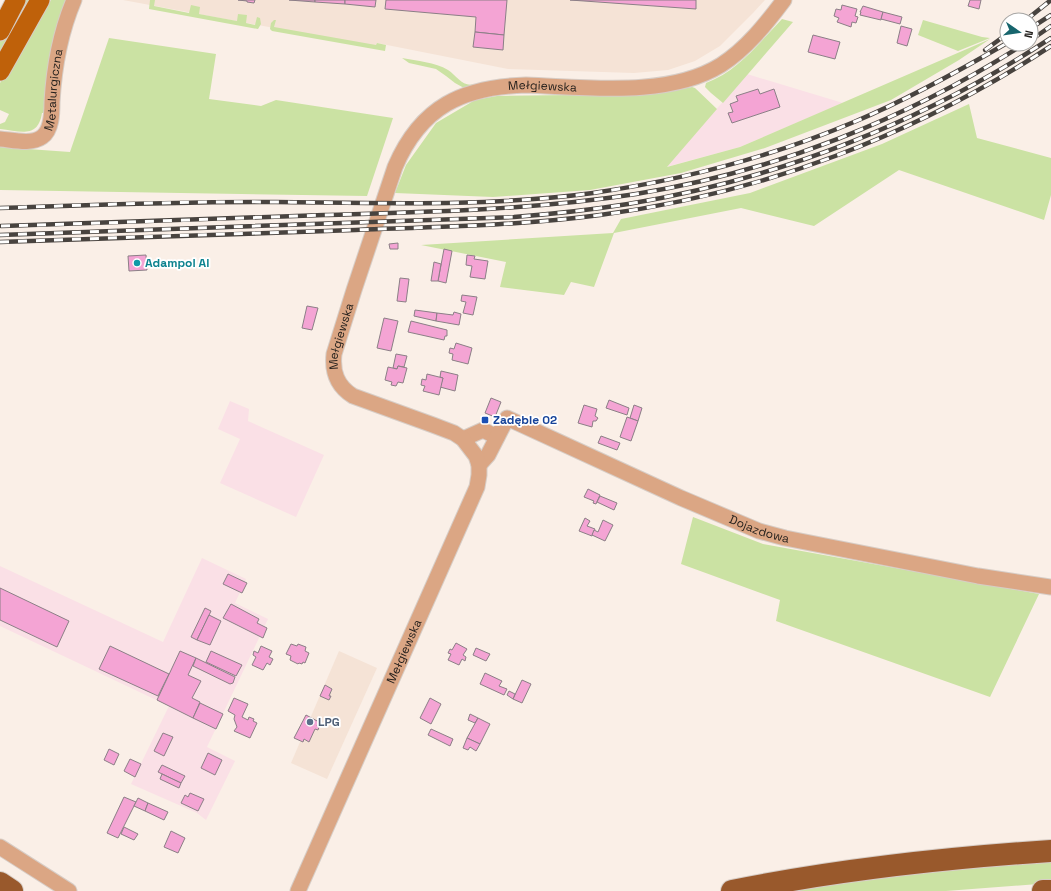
<svg xmlns="http://www.w3.org/2000/svg" width="1051" height="891" font-family="'Space Grotesk',sans-serif">
<rect width="100%" height="100%" fill="#faefe7"/>
<g fill="#f5e3d6">
<polygon points="123,0 765,0 753,13 720,46 695,61 668,70 634,73 508,69 377,43 376,47"/>
<polygon points="339,651 377,668 327,779 291,763"/>
</g>
<g fill="#fae0e6">
<polygon points="747,74 843,103 740,147 666,167"/>
<polygon points="230,401 249,409 248,421 324,455 296,517 220,483 240,439 218,429"/>
<polygon points="202,558 246,579 235,603 268,619 207,747 235,761 206,820 197,813 131,784 169,706 0,626 0,566 163,642"/>
</g>
<g fill="#cbe2a3">
<polygon points="21,0 31,0 0,54 0,41"/>
<path d="M51 0H68L44 113H42C38 139 20 131 0 129V124L5 122 9 114 0 110V83Z"/>
<polygon points="150,0 155,0 154,6 189,13 191,5 200,7 199,14 237,21 238,14 247,15 246,23 255,25 257,17 260,18 261,24 258,29 149,9"/>
<path d="M782 19 793 22 723 103 711 93 705 87 706 83C738 71 759 43 782 19Z"/>
<polygon points="274,20 276,20 274,27 376,45 377,43 386,45 385,51 272,31 270,29 271,23"/>
<polygon points="923,20 982,37 990,38 958,51 918,35"/>
<polygon points="109,38 216,54 209,99 261,106 276,100 393,118 367,196 0,190 0,147 70,152"/>
<polygon points="990,39 959,60 891,100 765,148 681,173 590,190 549,193 493,197 395,193 406,165 436,123 475,100 497,96 655,94 692,87 695,88 717,109 667,167 740,147"/>
<path d="M402 58C417 61 435 62 448 70 457 76 463 88 475 84L476 87 464 88 455 83 446 76 436 69 409 63Z"/>
<polygon points="969,104 977,138 1051,158 1051,195 1044,220 899,170 814,226 741,208 614,233 594,287 571,282 564,295 500,287 506,262 421,245 613,233 621,219 750,193 882,144"/>
<polygon points="693,517 763,544 1039,594 990,697 776,621 780,600 681,564"/>
<polygon points="1051,859 1051,883 946,891 770,891 862,876"/>
</g>
<g fill="#f4a4d4" stroke="#8b7f86">
<polygon points="238,0 255,0 254,3 247,2 247,1"/>
<polygon points="289,0 315,0 315,2"/>
<polygon points="315,0 345,0 345,4 315,2"/>
<polygon points="345,0 376,0 375,7 345,4"/>
<polygon points="386,0 507,0 504,35 475,32 476,17 385,9"/>
<polygon points="570,0 696,0 696,9"/>
<polygon points="970,0 981,0 979,9 968,6"/>
<polygon points="842,5 857,9 855,16 858,17 856,23 852,22 851,27 837,22 839,18 834,16 836,9 841,10"/>
<polygon points="863,6 883,12 881,20 860,15 861,12 860,12"/>
<polygon points="883,12 902,17 900,24 881,19"/>
<polygon points="901,26 912,29 907,46 897,43"/>
<polygon points="475,32 504,35 503,50 473,47"/>
<polygon points="813,35 840,42 835,59 808,52"/>
<polygon points="758,89 760,94 774,89 780,107 732,123 728,113 733,112 730,104 738,101 736,96"/>
<polygon points="398,243 398,249 390,249 389,244"/>
<polygon points="444,249 452,251 446,283 438,281"/>
<polygon points="146,255 147,270 129,271 128,256"/>
<polygon points="467,255 475,256 474,259 488,261 485,279 470,277 472,266 466,265"/>
<polygon points="434,262 441,264 438,281 431,281"/>
<polygon points="400,278 409,279 406,302 397,301"/>
<polygon points="462,295 477,297 473,315 463,313 466,302 461,301"/>
<polygon points="307,306 318,308 312,330 302,328"/>
<polygon points="415,310 437,313 436,321 414,316"/>
<polygon points="454,312 461,314 459,325 436,321 437,313 453,315"/>
<polygon points="384,318 398,321 391,351 377,348"/>
<polygon points="411,321 447,330 447,336 445,336 444,340 408,332"/>
<polygon points="456,343 472,348 468,364 452,360 453,354 449,353 450,348 454,349"/>
<polygon points="396,354 407,356 404,367 398,366 397,369 393,368"/>
<polygon points="398,366 407,368 403,383 398,382 396,386 391,385 392,382 385,380 388,367 397,369"/>
<polygon points="441,371 458,375 455,391 440,387 443,378 440,377"/>
<polygon points="427,374 443,378 439,395 423,391 425,386 421,385 422,379 426,380"/>
<polygon points="491,398 501,402 495,417 485,413"/>
<polygon points="609,400 629,408 627,415 606,408"/>
<polygon points="584,405 597,409 595,416 598,418 596,421 593,421 592,427 578,423"/>
<polygon points="634,405 642,408 638,421 630,418"/>
<polygon points="627,417 638,421 631,441 620,437"/>
<polygon points="601,436 620,443 617,450 598,443"/>
<polygon points="588,489 600,495 596,504 593,503 594,501 584,497"/>
<polygon points="600,496 617,503 614,510 597,502"/>
<polygon points="585,518 590,521 587,526 595,529 592,536 579,531"/>
<polygon points="603,520 613,525 605,541 592,535 594,530 598,532"/>
<polygon points="228,574 247,583 242,593 223,584"/>
<polygon points="0,588 69,621 57,647 0,620"/>
<polygon points="231,604 259,619 257,623 267,628 263,638 223,618"/>
<polygon points="205,608 211,611 197,640 191,637"/>
<polygon points="209,615 221,621 210,645 197,640"/>
<polygon points="456,643 467,649 463,655 466,657 465,661 462,659 459,665 448,660 451,654 448,653 450,649 452,650"/>
<polygon points="291,644 297,646 298,644 306,647 305,651 309,653 305,663 303,662 302,664 299,663 298,664 290,660 291,656 286,654"/>
<polygon points="110,646 169,674 158,696 99,669"/>
<polygon points="261,646 272,651 269,657 273,659 270,665 267,663 263,670 252,665 256,657 253,655 254,651 258,653"/>
<polygon points="476,648 490,654 486,661 473,655"/>
<polygon points="180,651 196,658 188,675 201,681 192,698 200,702 193,718 157,700"/>
<polygon points="211,651 242,665 236,676 206,662"/>
<polygon points="196,658 235,677 233,683 230,684 193,666"/>
<polygon points="485,673 502,681 499,686 507,689 504,695 480,684"/>
<polygon points="522,680 531,684 522,703 513,699"/>
<polygon points="325,685 332,689 329,696 331,696 329,700 320,696"/>
<polygon points="509,691 515,694 513,699 507,695"/>
<polygon points="234,698 248,704 242,717 248,720 249,717 254,719 253,721 257,723 250,738 234,731 237,727 234,719 235,715 228,711"/>
<polygon points="430,698 441,704 431,724 420,718"/>
<polygon points="200,703 223,714 216,729 193,718"/>
<polygon points="470,714 478,718 475,723 468,720"/>
<polygon points="306,715 319,722 317,726 319,727 318,730 315,729 309,742 304,739 303,742 294,738"/>
<polygon points="478,718 490,724 480,744 467,738"/>
<polygon points="431,729 453,739 450,746 428,735"/>
<polygon points="163,733 173,737 164,756 154,751"/>
<polygon points="467,738 480,744 476,751 470,747 468,750 463,748"/>
<polygon points="109,749 119,754 114,765 104,760"/>
<polygon points="208,753 222,760 215,775 201,768"/>
<polygon points="130,759 141,764 135,777 124,771"/>
<polygon points="162,765 185,776 181,783 158,772"/>
<polygon points="162,774 181,783 179,788 160,779"/>
<polygon points="190,793 204,799 198,811 181,803 185,795 188,797"/>
<polygon points="124,797 136,802 118,838 107,833"/>
<polygon points="138,798 148,803 145,811 134,806"/>
<polygon points="148,803 168,812 164,820 145,811"/>
<polygon points="124,827 138,834 134,840 121,834"/>
<polygon points="171,831 185,838 178,853 164,847"/>
</g>
<g fill="none" stroke-linecap="round" stroke-linejoin="round">
<g stroke="#d7cdc6" stroke-width="17">
<g id="minor">
<path id="s1" d="M0 139C13 140 31 145 42 137 52 130 52 113 52 102 54 67 60 33 74 0"/>
<polyline points="463,439 483,430 497,437"/>
<path id="s2" d="M479 465 488 455 507 418 681 498 759 531 785 538 978 576 1051 587"/>
<polyline points="0,847 69,891"/>
<path id="s3" d="M298 891 477 487 479 475V465L476 456 463 439 454 433 433 425 353 396C337 386 332 372 334 354L354 290 395 167C421 106 463 87 526 85 586 87 668 98 721 65 746 49 766 24 784 0"/>
</g>
</g>
<g stroke="#d7cdc6" stroke-width="21">
<g id="major">
<polyline points="0,31 16,0"/>
<polyline points="0,71 40,0"/>
</g>
</g>
<g stroke="#d7cdc6" stroke-width="24">
<g id="highway">
<polyline points="0,883 12,891"/>
<path d="M732 891C837 870 944 858 1051 851"/>
<polyline points="1043,891 1051,891"/>
</g>
</g>
<use href="#minor" stroke="#dba684" stroke-width="15"/>
<use href="#major" stroke="#bf610a" stroke-width="19"/>
<use href="#highway" stroke="#99592c" stroke-width="22"/>
<g stroke="#48433f" stroke-width="4.5">
<g id="rail">
<polyline points="1026,20 1051,0"/>
<polyline points="1031,28 1051,15"/>
<polyline points="1031,40 1051,26"/>
<polyline points="985,50 1007,34"/>
<path d="M0 208C92 205 184 201 276 202 382 203 488 207 593 193 682 180 771 157 854 122 906 100 959 71 1007 43"/>
<path d="M1 226C109 223 217 219 324 215 428 212 533 210 636 194 774 172 907 119 1024 44"/>
<path d="M0 235 514 217C552 214 590 210 628 204 779 179 923 122 1051 38"/>
<path d="M0 242C109 238 218 234 327 231 418 227 510 227 600 215 761 194 916 135 1051 46"/>
</g>
</g>
<use href="#rail" stroke="#fff" stroke-width="3" stroke-dasharray="9" stroke-linecap="butt"/>
</g>
<circle fill="#0f9aa8" stroke="#fff" stroke-width="1.5" cx="137" cy="263" r="4"/>
<rect fill="#1a4fb4" stroke="#fff" stroke-width="1.5" x="481" y="416" width="8" height="8" rx="2"/>
<circle fill="#5c6f8a" stroke="#fff" stroke-width="1.5" cx="310" cy="722" r="4"/>
<g text-anchor="middle" dominant-baseline="central" stroke-width="3.5" stroke-linejoin="round" paint-order="stroke">
<g font-size="12" fill="#201d1a" stroke="#fff">
<text stroke="none"><textPath href="#s3" startOffset="1041">Mełgiewska</textPath></text>
<text stroke="none"><textPath href="#s1" startOffset="93">Metalurgiczna</textPath></text>
<text stroke="none"><textPath href="#s3" startOffset="681">Mełgiewska</textPath></text>
<text stroke="none"><textPath href="#s2" startOffset="331">Dojazdowa</textPath></text>
<text stroke="none"><textPath href="#s3" startOffset="262">Mełgiewska</textPath></text>
</g>
<g font-size="12" font-weight="bold" fill="#0d838f" stroke="#fff" text-anchor="start">
<text x="145" y="263">Adampol Al</text>
</g>
<g font-size="12" font-weight="bold" fill="#164399" stroke="#fff" text-anchor="start">
<text x="493" y="420">Zadębie 02</text>
</g>
<g font-size="12" font-weight="bold" fill="#4e5e75" stroke="#fff" text-anchor="start">
<text x="318" y="722">LPG</text>
</g>
</g>
<g transform="translate(1019 32) rotate(103)"><circle r="19" fill="#ffffff" stroke="#a6a5a3"/>
<path d="M0-3L7 15L0 10L-7 15Z" fill="#17656d"/>
<text y="-6" font-size="11" font-weight="bold" text-anchor="middle" fill="#201d1a">N</text>
</g>
</svg>
